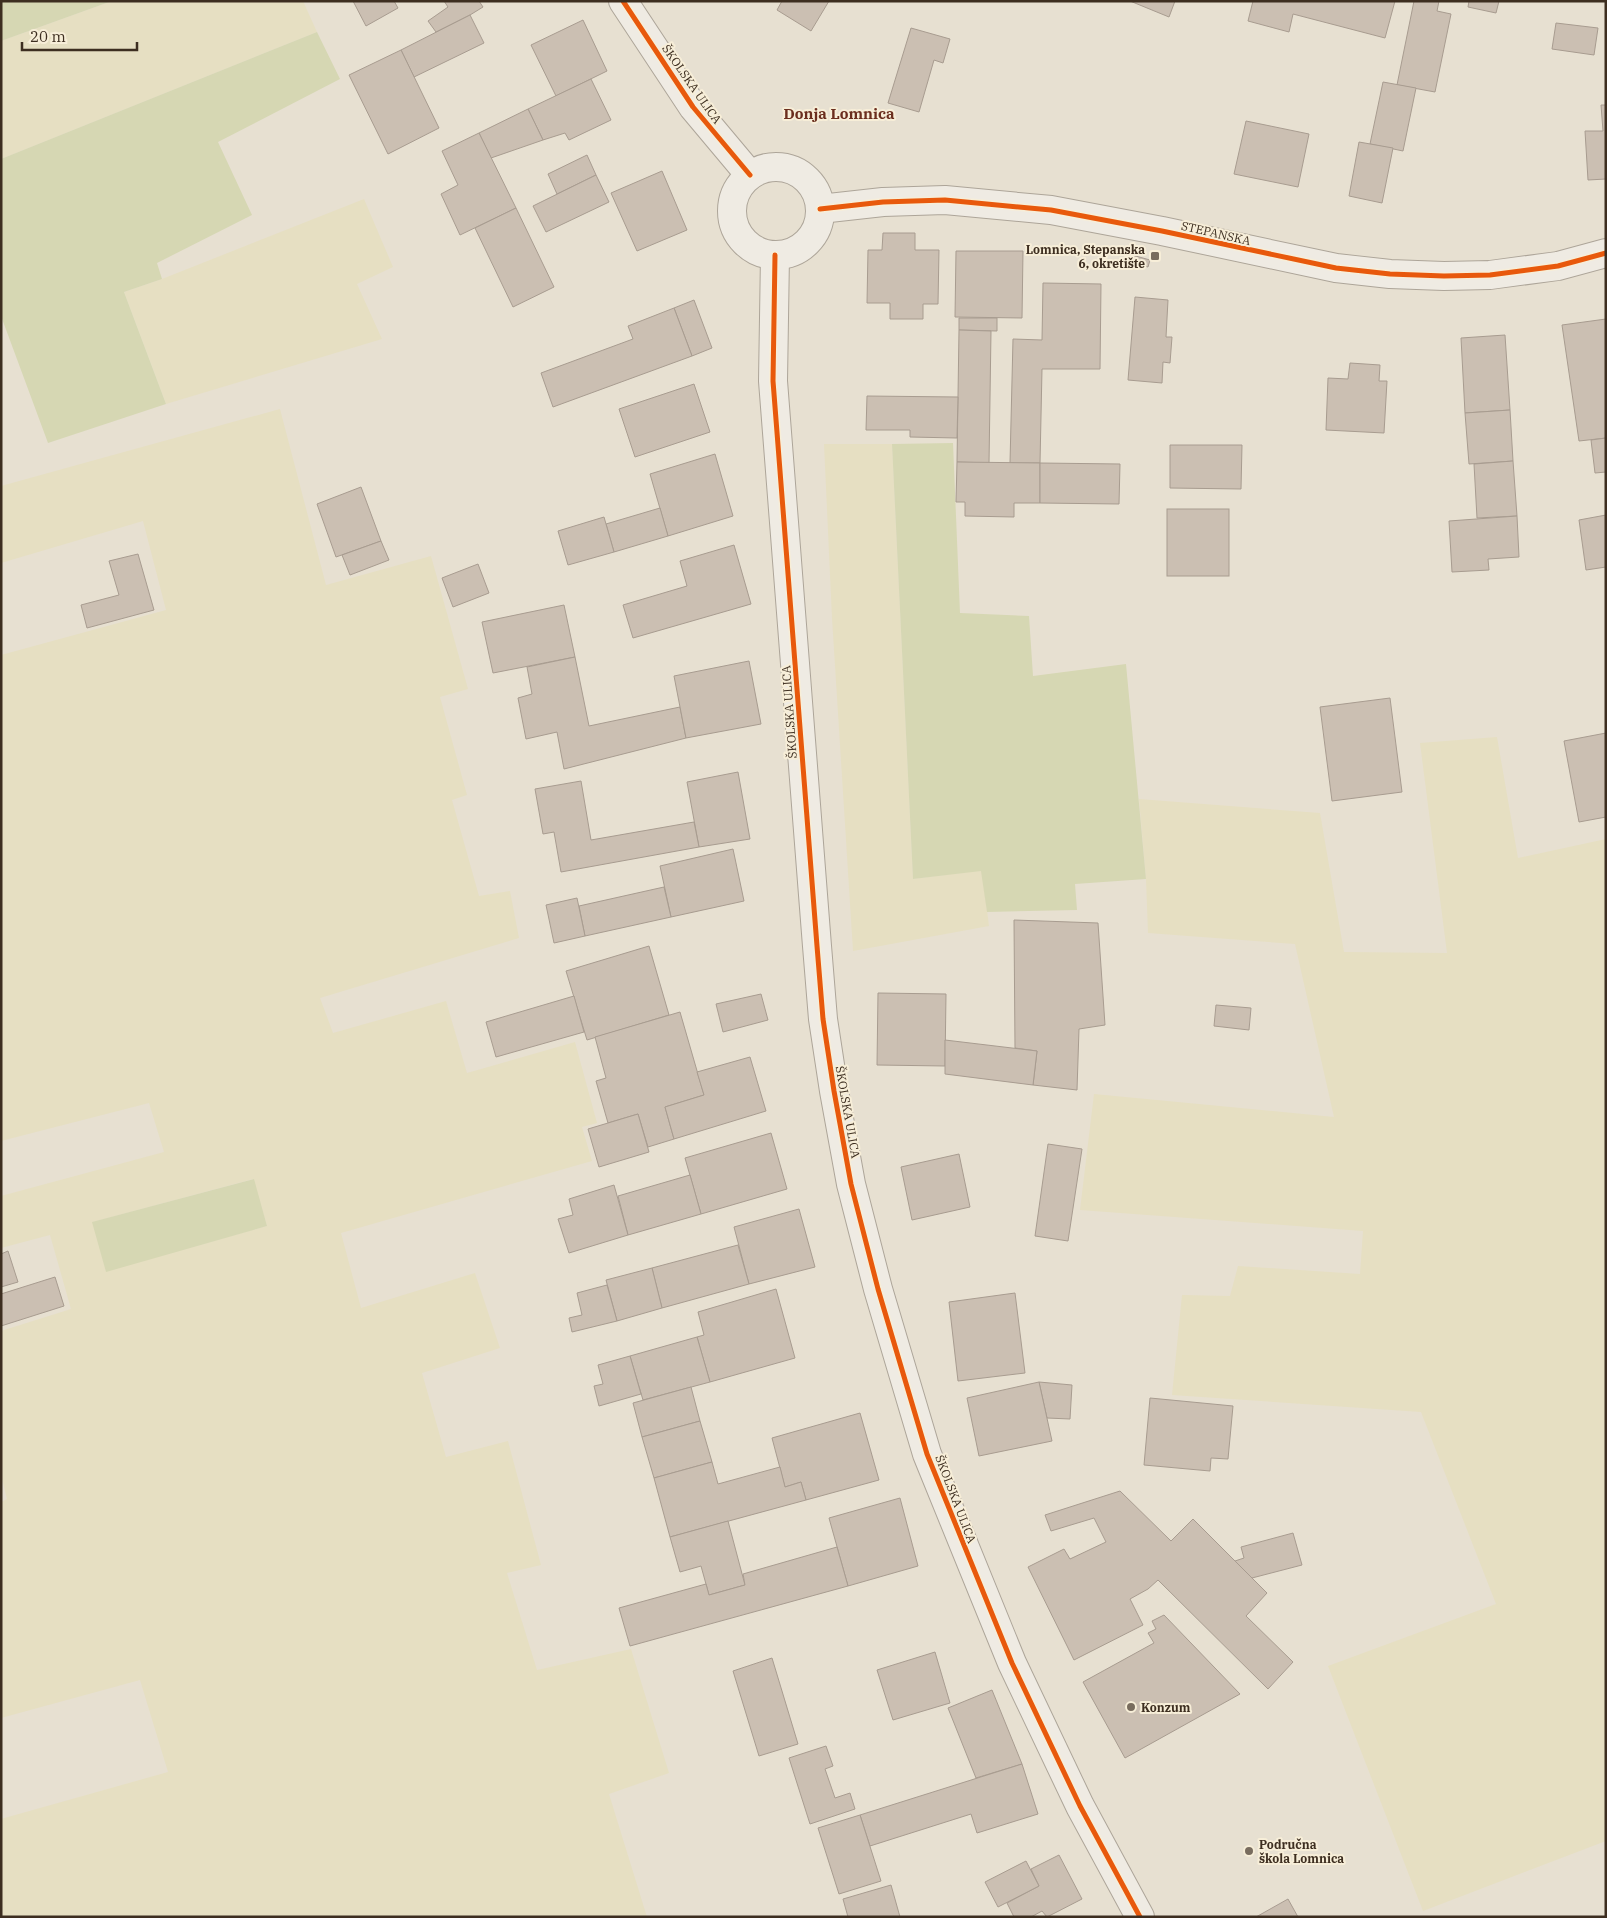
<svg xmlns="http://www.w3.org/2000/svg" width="1607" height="1918" font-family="'IBM Plex Serif',serif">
<rect width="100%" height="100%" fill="#e7e0d1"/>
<g fill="#e6dfc2" fill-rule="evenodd">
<polygon points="112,1 303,1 317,32 1,159 1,41"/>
<polygon points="364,199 393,267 357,284 382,339 166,404 124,292 162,279"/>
<path d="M280 409 326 585 431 556 468 689 440 697 467 795 452 800 479 896 510 891 519 938 320 998 333 1033 446 1001 467 1073 575 1042 597 1123 582 1127 592 1161 341 1233 361 1308 475 1273 500 1348 422 1373 446 1457 508 1441 541 1565 507 1573 537 1670 631 1649 669 1773 609 1794 647 1917H1V1819L168 1772 140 1680 1 1718V1502L7 1499 1 1475V1331L71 1309 50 1235 1 1248V1196L164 1152 149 1103 1 1141V655L166 610 143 521 1 563V486ZM253 1179 267 1226 106 1271 93 1222Z"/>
<polygon points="824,444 892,444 913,879 982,870 989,926 853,951 832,618"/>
<polygon points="1497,737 1518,858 1606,839 1606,1841 1423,1911 1328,1666 1496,1604 1421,1412 1172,1395 1182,1295 1230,1296 1238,1266 1360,1274 1363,1231 1080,1210 1094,1094 1334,1117 1295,944 1148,933 1146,879 1139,799 1320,813 1344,952 1447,953 1420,743"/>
</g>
<g fill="#d6d7b3">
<polygon points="1,1 112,1 1,41"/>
<polygon points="317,32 340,79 218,142 252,215 157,263 162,279 124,292 166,404 48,443 1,316 1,159"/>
<polygon points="953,443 960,613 1029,616 1033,676 1126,664 1146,879 1075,884 1077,910 987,912 981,871 913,879 892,444"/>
<polygon points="254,1179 267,1226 106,1272 92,1222"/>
</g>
<g fill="#cbbfb2" stroke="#a89c90">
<polygon points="353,1 394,1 398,8 366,26"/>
<polygon points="444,1 479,1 483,7 470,15 436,32 428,21 448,7"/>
<polygon points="782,1 829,1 811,31 777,10"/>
<polygon points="1130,1 1175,1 1169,17"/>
<polygon points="1253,1 1395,1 1385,38 1293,14 1289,32 1248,21"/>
<polygon points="1414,1 1439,1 1437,11 1451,14 1435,92 1397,85"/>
<polygon points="1469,1 1499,1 1496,13 1468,7"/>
<polygon points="470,15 484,43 414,77 401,50"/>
<polygon points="583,20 607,71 556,96 531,45"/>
<polygon points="1556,23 1598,28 1594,55 1552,49"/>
<polygon points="911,28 950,39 943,63 934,60 919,112 888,103"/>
<polygon points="401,50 439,128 388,154 349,75"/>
<polygon points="591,79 611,120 569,140 565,133 543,140 528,109"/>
<polygon points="1383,82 1416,88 1403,151 1370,144"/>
<polygon points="1601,105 1606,105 1606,179 1588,180 1585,131 1603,131"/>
<polygon points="528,109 543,140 491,158 479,133"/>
<polygon points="1246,121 1309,134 1298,187 1234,174"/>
<polygon points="479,133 516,208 460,235 441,194 458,185 442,151"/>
<polygon points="1359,142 1393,148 1382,203 1349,196"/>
<polygon points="587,155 596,175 557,194 548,174"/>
<polygon points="662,171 687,230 637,251 611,193"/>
<polygon points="596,175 609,202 546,232 533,206"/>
<polygon points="516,208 554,287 513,307 475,228"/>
<polygon points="883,233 915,233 915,250 939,250 938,304 923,304 923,319 890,319 890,303 867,303 868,250 882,250"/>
<polygon points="956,251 1023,251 1022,318 955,317"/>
<polygon points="1132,255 1150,260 1148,267 1129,262"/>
<polygon points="1043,283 1101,284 1100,369 1042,369 1040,463 1010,463 1013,339 1042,340"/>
<polygon points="1135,297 1168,300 1166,337 1172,337 1170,363 1163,362 1162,383 1128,380"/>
<polygon points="694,300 712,348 692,356 674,308"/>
<polygon points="674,308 692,356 553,407 541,373 633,339 628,326"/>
<polygon points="959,318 997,318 997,331 959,330"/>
<polygon points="1606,319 1606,438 1579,441 1562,325"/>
<polygon points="959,330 991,331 989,463 957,462"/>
<polygon points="1505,335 1510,410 1465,413 1461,338"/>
<polygon points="1350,363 1380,365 1379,381 1387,381 1384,433 1326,430 1328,378 1348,379"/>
<polygon points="694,384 710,432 635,457 619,409"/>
<polygon points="867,396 958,397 957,438 910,437 910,430 866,430"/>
<polygon points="1510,410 1513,461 1469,464 1465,413"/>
<polygon points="1606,438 1606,472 1595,473 1591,440"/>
<polygon points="1170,445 1242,445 1241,489 1170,488"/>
<polygon points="715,454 733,516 668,536 650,474"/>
<polygon points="1513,461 1517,516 1477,518 1474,464"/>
<polygon points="957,462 1040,463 1040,503 1014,503 1014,517 965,516 965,502 956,502"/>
<polygon points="1040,463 1120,464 1119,504 1040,503"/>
<polygon points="361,487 381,541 336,557 317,504"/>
<polygon points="660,508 668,536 614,552 606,524"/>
<rect x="1167" y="509" width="62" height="67"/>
<polygon points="1606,515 1606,567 1586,570 1579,520"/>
<polygon points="1517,516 1519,557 1488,559 1489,570 1452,572 1449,521"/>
<polygon points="604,517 614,552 568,565 558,531"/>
<polygon points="381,541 389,560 350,575 342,555"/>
<polygon points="734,545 751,604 633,638 623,605 687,586 680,561"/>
<polygon points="138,554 154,610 87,628 81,605 119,595 109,561"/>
<polygon points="478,564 489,593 453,607 442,578"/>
<polygon points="564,605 575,657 493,673 482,622"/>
<polygon points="575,657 589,726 680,707 686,738 564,769 557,732 526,739 518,698 532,694 527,667"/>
<polygon points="749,661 761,724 686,738 674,676"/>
<polygon points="1390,698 1402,792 1332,801 1320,707"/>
<polygon points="1606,733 1606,817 1579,822 1564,741"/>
<polygon points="738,772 750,839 699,847 687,782"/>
<polygon points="581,781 591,840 694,822 699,847 561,872 554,832 543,834 535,789"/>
<polygon points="733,849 744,901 671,917 660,866"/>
<polygon points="664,887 671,917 585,936 579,906"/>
<polygon points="577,898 585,936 554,943 546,905"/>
<polygon points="1014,920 1098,923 1105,1025 1079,1029 1077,1090 1033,1085 1037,1051 1015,1048"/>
<polygon points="649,946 669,1015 587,1040 566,971"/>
<polygon points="878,993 946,994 945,1066 877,1065"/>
<polygon points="761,994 768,1020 723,1032 716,1004"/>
<polygon points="574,996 584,1032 496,1057 486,1022"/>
<polygon points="1216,1005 1251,1008 1249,1030 1214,1026"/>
<polygon points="680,1012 704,1095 665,1107 674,1139 648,1147 638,1114 608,1123 596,1081 606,1078 595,1037"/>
<polygon points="945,1040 1037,1051 1033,1085 945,1074"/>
<polygon points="750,1057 766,1111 674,1139 665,1107 704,1095 697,1072"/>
<polygon points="638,1114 649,1152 599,1167 588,1129"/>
<polygon points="771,1133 787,1189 701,1214 685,1158"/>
<polygon points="1048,1144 1082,1149 1068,1241 1035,1236"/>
<polygon points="959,1154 970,1207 912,1220 901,1167"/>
<polygon points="690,1175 701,1214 628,1235 618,1196"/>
<polygon points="614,1185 628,1235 569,1253 558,1219 573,1215 569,1199"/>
<polygon points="799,1209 815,1267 749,1284 734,1227"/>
<polygon points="738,1245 749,1284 662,1308 652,1268"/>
<polygon points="8,1251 18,1282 1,1287 1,1254"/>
<polygon points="652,1268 662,1308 617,1321 606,1280"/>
<polygon points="55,1277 64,1306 1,1326 1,1294"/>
<polygon points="607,1285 617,1321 572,1332 569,1318 582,1315 577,1293"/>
<polygon points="776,1289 795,1358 710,1382 697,1337 704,1335 698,1312"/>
<polygon points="1015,1293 1025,1373 958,1381 949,1302"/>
<polygon points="697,1337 710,1382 643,1400 630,1356"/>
<polygon points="630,1356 641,1394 599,1406 594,1386 603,1384 598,1365"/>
<polygon points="1039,1382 1072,1385 1070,1419 1047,1418"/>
<polygon points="1039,1382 1052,1441 979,1456 967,1398"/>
<polygon points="691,1387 700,1421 642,1437 633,1403"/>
<polygon points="1150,1398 1233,1406 1228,1459 1211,1458 1210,1471 1144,1465"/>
<polygon points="860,1413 879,1480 806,1500 801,1482 785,1487 772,1438"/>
<polygon points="700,1421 712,1462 654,1478 642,1437"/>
<polygon points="712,1462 718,1484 780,1467 785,1487 801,1482 806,1500 670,1537 654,1478"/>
<polygon points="1120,1491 1171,1541 1193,1519 1267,1593 1246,1616 1293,1662 1268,1689 1158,1580 1148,1589 1130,1599 1143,1625 1074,1660 1028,1567 1064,1549 1070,1559 1106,1542 1094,1518 1051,1531 1045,1515"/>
<polygon points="900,1498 918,1566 848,1586 829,1518"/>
<polygon points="728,1521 745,1585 709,1595 701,1566 680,1572 670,1537"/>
<polygon points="1293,1533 1302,1565 1252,1578 1235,1561 1244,1558 1241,1547"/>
<polygon points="837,1547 848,1586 630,1646 619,1608 706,1584 709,1595 745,1585 743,1574"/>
<polygon points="1164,1615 1240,1694 1125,1758 1083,1682 1154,1643 1148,1633 1156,1629 1152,1621"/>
<polygon points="935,1652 950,1703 893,1720 877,1670"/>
<polygon points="772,1658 798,1744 759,1756 733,1671"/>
<polygon points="992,1690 1022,1764 976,1778 948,1708"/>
<polygon points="826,1746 833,1766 825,1769 835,1798 850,1793 855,1809 810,1824 789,1758"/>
<polygon points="1022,1764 1038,1814 977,1833 971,1814 870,1846 860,1815"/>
<polygon points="860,1815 881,1881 839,1894 818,1828"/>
<polygon points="1059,1855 1082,1899 1047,1917 1042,1911 1031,1917 1014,1917 1007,1903 1039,1886 1031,1869"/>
<polygon points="1026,1861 1039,1886 998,1907 985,1882"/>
<polygon points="891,1885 900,1917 848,1917 843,1899"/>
<polygon points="1288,1899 1298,1917 1256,1917"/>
</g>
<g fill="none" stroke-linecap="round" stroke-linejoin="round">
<g stroke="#ada599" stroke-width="30">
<g id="minor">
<polyline points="623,1 693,107 750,175"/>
<circle cx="776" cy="211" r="44"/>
<polyline points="820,209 883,202 945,200 1051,210 1162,231 1336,268 1390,274 1444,276 1490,275 1558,266 1606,253"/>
<polyline points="775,255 773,381 817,946 823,1019 834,1091 851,1184 878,1289 927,1454 1012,1663 1080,1806 1140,1917"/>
</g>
</g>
<use href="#minor" stroke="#efebe3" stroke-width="28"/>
<g stroke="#f7eed8" stroke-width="8">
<g id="cycleway">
<polyline points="623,1 693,107 750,175"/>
<polyline points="820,209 883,202 945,200 1051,210 1162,231 1336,268 1390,274 1444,276 1490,275 1558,266 1606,253"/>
<polyline points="775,255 773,381 817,946 823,1019 834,1091 851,1184 878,1289 927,1454 1012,1663 1080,1806 1140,1917"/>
</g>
</g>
<use href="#cycleway" stroke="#e8590c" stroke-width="5"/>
</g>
<g fill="#786c5e" stroke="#f7eed8" stroke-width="2">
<rect x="1150" y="251" width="10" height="10" rx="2.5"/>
<circle cx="1131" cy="1707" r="5"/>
<circle cx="1249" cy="1851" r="5"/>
</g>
<g text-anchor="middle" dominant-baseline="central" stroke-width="4" stroke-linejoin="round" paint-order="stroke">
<g font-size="12" fill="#3d2e20" stroke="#f7eed8">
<text transform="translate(692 84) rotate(55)">ŠKOLSKA ULICA</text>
<text transform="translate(1216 233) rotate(13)">STEPANSKA</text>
<text transform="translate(789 712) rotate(-94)">ŠKOLSKA ULICA</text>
<text transform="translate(848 1112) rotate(80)">ŠKOLSKA ULICA</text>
<text transform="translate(956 1499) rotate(69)">ŠKOLSKA ULICA</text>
</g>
<g font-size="12" font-weight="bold" fill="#3d2e20" stroke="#f7eed8" text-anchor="start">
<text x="1145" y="249" text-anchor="end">Lomnica, Stepanska<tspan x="1145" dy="14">6, okretište</tspan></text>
<text x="1141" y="1707">Konzum</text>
<text x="1259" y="1844">Područna<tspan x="1259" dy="14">škola Lomnica</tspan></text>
</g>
<g font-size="15" font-weight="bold" fill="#6b2e1e" stroke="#f7eed8">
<text x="839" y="113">Donja Lomnica</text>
</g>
</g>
<rect width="1607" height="1918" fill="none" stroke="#3d2e20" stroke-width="5"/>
<path d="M22 42v8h115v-8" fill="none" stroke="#3d2e20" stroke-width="2.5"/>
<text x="30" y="42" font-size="15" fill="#3d2e20" stroke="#f7eed8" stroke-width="4" paint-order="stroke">20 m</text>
</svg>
